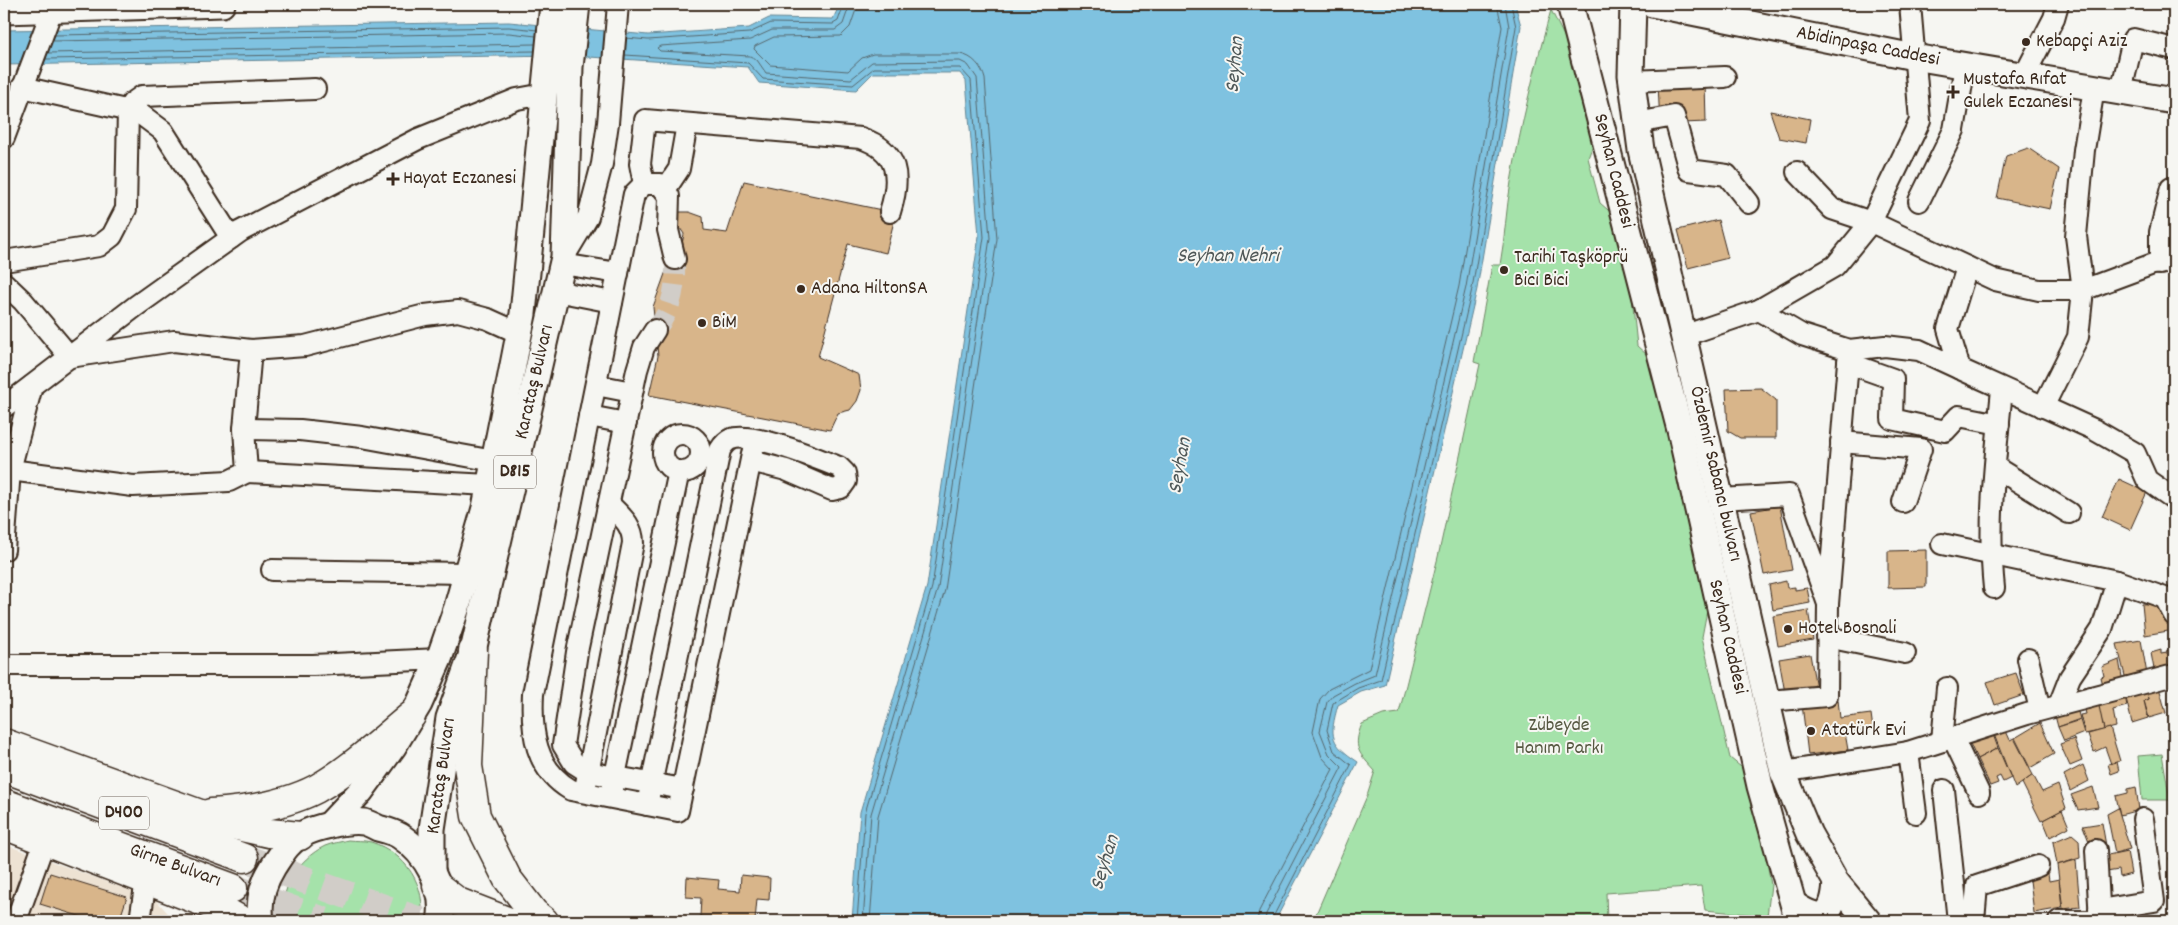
<svg xmlns="http://www.w3.org/2000/svg" width="2178" height="925" font-family="Dekko,sans-serif">
<rect width="100%" height="100%" fill="#f6f6f2"/>
<filter id="ink" filterUnits="userSpaceOnUse"><feTurbulence type="fractalNoise" baseFrequency=".02" numOctaves="2"/><feDisplacementMap in="SourceGraphic" scale="10" xChannelSelector="R" yChannelSelector="G"/><feConvolveMatrix kernelMatrix="1 2 1 2 8 2 1 2 1" color-interpolation-filters="sRGB"/></filter>
<g filter="url(#ink)">
<polygon fill="#ede2d3" points="4,844 156,900 175,921 4,921"/>
<g fill="#a5e2aa" stroke="#708664">
<path d="M1551 10 1569 46 1593 145 1588 158 1600 203 1615 216 1630 277 1637 346 1657 364 1709 600 1702 637 1730 758 1752 776 1771 885 1767 916 1705 910 1701 886 1606 893 1607 921H1313L1367 796 1375 771C1359 753 1352 748 1362 724L1383 715 1399 713 1438 557 1480 364 1474 362 1492 265H1500C1505 238 1506 209 1511 182 1521 124 1535 67 1551 10Z"/>
<polygon points="2162,754 2170,800 2142,800 2138,756"/>
<path d="M348 840C355 841 364 840 371 842 406 853 427 886 421 921H285C277 891 298 859 325 846 332 843 341 842 348 840Z"/>
</g>
<path fill="#7fc2e0" stroke="#648592" d="M840 4H1515L1521 26 1477 289 1385 685 1361 692 1338 705C1329 737 1330 743 1358 762L1275 921H852L860 812 927 586 979 236 966 81 960 73H873L856 90 759 83 748 67 557 55 4 65V30L509 22 648 35 749 28 769 18 833 19Z"/>
<polygon fill="#f6f6f2" points="837,4 1518,4 1519,6"/>
<g fill="none" stroke-linecap="round" stroke-linejoin="round">
<g stroke="#56676c" stroke-width="1">
<polyline points="850,4 843,24 835,30 772,30 750,40 660,46 657,48 660,51 750,56 757,60 766,73 851,79 872,62 960,61 968,65 977,78 990,238 938,588 871,814 863,921"/>
<path d="M858 4 850 27 841 36 774 37 755 46 754 49 770 65 848 71 862 58 873 54H960C973 56 982 67 985 79L997 239 945 590 878 816 870 921"/>
<polyline points="55,35 509,27 537,30"/>
<polyline points="626,38 648,40 749,33 771,23 833,24 838,21 844,4"/>
<polyline points="52,41 509,33 536,36"/>
<polyline points="48,53 535,44"/>
<polyline points="625,55 748,63 763,79 853,85 874,68 960,68 971,80 984,237 932,587 865,813 857,921"/>
<polyline points="46,59 535,51"/>
<polyline points="1257,921 1259,911 1333,769 1322,757 1313,732 1320,699 1329,689 1369,669 1459,286 1502,27 1497,4"/>
<polyline points="1265,921 1266,914 1342,767 1329,754 1320,731 1327,702 1333,695 1355,683 1375,675 1466,287 1509,27 1505,4"/>
<polyline points="1271,921 1351,765 1334,751 1327,730 1333,703 1358,688 1381,680 1472,289 1516,27 1511,4"/>
</g>
</g>
<g fill="#d8b58a" stroke="#3b2a1e">
<polygon points="1705,82 1706,122 1660,124 1658,84"/>
<polygon points="1770,111 1810,119 1806,143 1779,138"/>
<polygon points="2028,148 2059,169 2050,209 1997,198 2006,156"/>
<polygon points="744,181 896,213 886,253 848,244 818,357 859,375 861,390 857,401 850,410 838,413 830,430 649,395 658,356 653,307 666,271 681,249 684,234 676,222 677,212 689,212 703,217 704,230 727,233"/>
<polygon points="1718,220 1728,258 1688,268 1678,230"/>
<polygon points="1761,388 1776,400 1776,438 1740,438 1728,431 1726,389"/>
<polygon points="2119,479 2147,492 2130,530 2102,517"/>
<polygon points="1780,506 1792,570 1764,575 1751,511"/>
<polygon points="1926,550 1926,587 1888,588 1888,551"/>
<polygon points="1786,581 1787,588 1795,587 1795,590 1807,588 1810,603 1773,610 1769,585"/>
<polygon points="2167,603 2174,621 2174,630 2145,635 2142,604"/>
<polygon points="1808,610 1813,640 1778,646 1773,616"/>
<polygon points="2141,640 2148,680 2127,684 2117,644"/>
<polygon points="2172,649 2174,651 2174,675 2156,680 2151,653 2161,650 2161,654 2167,653 2166,651"/>
<polygon points="1810,654 1816,688 1785,693 1779,659"/>
<polygon points="2119,660 2124,688 2105,693 2101,677 2104,676 2102,667"/>
<polygon points="2016,673 2024,695 1995,705 1987,682"/>
<polygon points="2157,680 2166,713 2149,718 2144,701 2149,699 2147,691"/>
<polygon points="2124,690 2127,706 2113,710 2116,727 2104,730 2096,697"/>
<polygon points="2124,690 2147,691 2149,699 2144,701 2148,718 2132,723"/>
<polygon points="1838,700 1840,718 1871,714 1873,729 1845,733 1848,750 1808,755 1802,704"/>
<polygon points="2075,702 2080,719 2058,727 2053,708"/>
<polygon points="2099,706 2104,730 2085,734 2080,715 2086,714 2085,710"/>
<polygon points="2080,720 2084,733 2064,741 2058,727"/>
<polygon points="2002,722 2010,740 2014,738 2033,775 2015,788 1991,727"/>
<polygon points="2040,723 2054,754 2030,768 2015,738"/>
<polygon points="1990,726 1998,748 1977,759 1966,735"/>
<polygon points="2110,728 2120,761 2111,764 2105,747 2094,752 2088,734"/>
<polygon points="2074,739 2082,761 2070,766 2060,744"/>
<polygon points="1998,748 2011,778 2003,782 2000,776 1996,778 1998,783 1990,786 1977,759"/>
<polygon points="2117,762 2119,771 2111,774 2108,764"/>
<polygon points="2083,765 2089,781 2070,791 2064,775"/>
<polygon points="2033,775 2042,792 2058,785 2066,808 2041,821 2022,783"/>
<polygon points="2093,787 2098,807 2078,810 2071,795"/>
<polygon points="2136,787 2139,810 2120,815 2116,796 2128,793 2128,789"/>
<polygon points="2118,808 2130,849 2115,853 2107,814"/>
<polygon points="2062,810 2069,827 2050,837 2043,820"/>
<polygon points="2102,823 2106,846 2092,849 2083,826"/>
<polygon points="2072,834 2079,840 2080,858 2057,865 2053,842"/>
<polygon points="2127,851 2131,874 2120,877 2119,870 2100,873 2098,857"/>
<polygon points="2174,855 2174,869 2169,858"/>
<polygon points="2076,860 2080,907 2063,909 2057,865"/>
<polygon points="2047,867 2049,881 2059,879 2062,908 2034,913 2029,872"/>
<polygon points="50,873 127,897 119,921 95,921 40,904"/>
<polygon points="741,875 770,878 769,900 757,899 755,921 732,921 700,917 701,898 686,897 687,877 719,880 718,889 740,891"/>
</g>
<g fill="none" stroke-linecap="round" stroke-linejoin="round">
<path stroke="#d1cdc8" stroke-width="20" stroke-dasharray="20 10" stroke-linecap="butt" d="M655 330C673 310 676 285 675 259"/>
<g stroke="#d1cdc8" stroke-width="28" stroke-dasharray="28 14" stroke-linecap="butt">
<polyline points="244,858 420,921"/>
<polyline points="233,888 324,921"/>
</g>
<g stroke="#3b2a1e" stroke-width="24">
<g id="minor">
<polyline points="2024,76 2054,18 2058,4"/>
<polyline points="1632,81 1725,77"/>
<polyline points="22,87 139,113 163,131 231,238"/>
<polyline points="2121,92 2133,39 2174,49"/>
<polyline points="1637,123 1674,116 1689,170 1727,175 1749,203"/>
<polyline points="4,138 52,10"/>
<polyline points="1797,172 1832,209 1871,222 1995,280 2039,290 2083,290 2153,264 2174,261"/>
<path d="M644 184 640 164 645 120 861 138C899 151 901 177 890 212"/>
<polyline points="665,190 679,169 687,124"/>
<polyline points="1919,201 1954,130 1965,66"/>
<polyline points="564,257 588,217 602,164 608,123 618,4"/>
<path d="M675 259 668 230 669 196 660 184H644L634 194 533 694C531 732 535 769 571 790L678 811 755 440"/>
<polyline points="4,261 99,246 112,236 126,209 128,110 132,103 142,96 315,89"/>
<polyline points="562,264 618,273"/>
<polyline points="2160,264 2160,232 2171,188"/>
<polyline points="1967,267 1948,329 1960,369 2093,429 2135,453 2147,480 2174,499"/>
<polyline points="4,283 23,301 70,357 174,341 251,350 305,346 425,315 458,311 488,319 519,333"/>
<polyline points="556,291 612,302"/>
<polyline points="1759,310 1802,335 1849,350 1828,604"/>
<polyline points="655,330 644,347 637,370 577,652 563,745 574,763 588,772 683,789"/>
<polyline points="1683,336 1759,310 1835,266 1871,222 1920,121 1910,4"/>
<polyline points="1849,350 1885,346 1919,350 1960,369"/>
<polyline points="1848,363 1893,379 1892,419 1945,431 1959,416 1999,424"/>
<polyline points="596,385 632,392"/>
<polyline points="4,407 136,306 241,231 418,139 517,99 544,94"/>
<polyline points="2043,407 2078,337 2083,290 2076,236 2084,150 2094,88"/>
<polyline points="589,416 626,423"/>
<polyline points="244,429 300,430 362,437 494,461"/>
<circle cx="682" cy="453" r="19"/>
<polyline points="1841,442 1921,449 1903,502"/>
<polyline points="1995,467 2069,513"/>
<polyline points="10,470 133,486 229,481 247,472 244,429 251,350"/>
<polyline points="247,472 489,485"/>
<polyline points="1720,499 1789,495 1828,604 1827,696 1768,701"/>
<polyline points="1942,544 2117,581 2165,598 2174,615"/>
<polyline points="4,550 10,470 32,386"/>
<polyline points="272,570 466,573"/>
<path d="M1994 588C1987 521 1996 455 2002 389"/>
<polyline points="1827,637 1905,653"/>
<polyline points="2028,659 2040,710"/>
<polyline points="4,665 313,665 439,659"/>
<polyline points="2059,705 2070,677 2102,629 2117,581"/>
<polyline points="1953,738 1979,793"/>
<polyline points="1942,741 1947,688"/>
<polyline points="1908,752 1916,813"/>
<polyline points="1783,772 1908,752 2027,714 2174,675"/>
<path d="M586 784 633 543C633 525 621 516 609 504"/>
<polyline points="612,790 679,471"/>
<polyline points="1944,790 1958,921"/>
<path d="M647 805 720 450C723 445 726 441 731 439 753 431 817 459 839 467L845 473 846 481 841 488 832 490 786 470 751 461"/>
<polyline points="2096,850 2100,921"/>
<polyline points="2099,910 2154,901 2143,819"/>
<polyline points="16,921 45,840"/>
<polyline points="140,921 146,879"/>
<polyline points="1974,921 1977,886 2038,866"/>
<polyline points="2059,921 2090,921"/>
</g>
</g>
<g stroke="#3b2a1e" stroke-width="29">
<g id="major">
<polyline points="1570,4 1680,430 1760,786 1798,921"/>
<polyline points="1633,4 1631,75 1641,150 1783,772 1809,834 1836,882 1868,921"/>
<polyline points="1652,4 1914,57 2174,101"/>
<polyline points="4,11 222,4"/>
<polyline points="329,825 361,791 393,747 419,704 439,659 457,607 485,508 523,314 553,4"/>
<polyline points="432,872 432,829 449,718 473,651 564,257 570,67 577,4"/>
<path d="M1795 905C1824 925 1834 914 1836 882"/>
<path d="M261 921C258 902 263 883 273 867 281 855 288 842 301 835 315 827 347 820 364 822 368 823 374 826 378 828 385 830 394 832 400 836 426 853 447 889 440 921"/>
</g>
</g>
<g stroke="#3b2a1e" stroke-width="31">
<g id="highway">
<polyline points="473,651 468,766 476,816 507,878 534,913 544,921"/>
<polyline points="4,743 228,824 269,833 300,836"/>
<polyline points="4,768 244,858"/>
<polyline points="4,803 233,888"/>
<path d="M211 813C244 811 285 805 316 789 350 770 381 741 411 716"/>
<polyline points="4,825 221,909 242,921"/>
<polyline points="437,886 458,902 507,921"/>
</g>
</g>
<use href="#minor" stroke="#f6f6f2" stroke-width="20"/>
<use href="#major" stroke="#f6f6f2" stroke-width="25"/>
<use href="#highway" stroke="#f6f6f2" stroke-width="28"/>
</g>
</g>
<g fill="#3b2a1e" stroke="#f6f6f2" stroke-width="2">
<circle cx="2026" cy="42" r="5"/>
<path d="M1950.5 84.5h5v5h5v5h-5v5h-5v-5h-5v-5h5z"/>
<path d="M390.5 171.5h5v5h5v5h-5v5h-5v-5h-5v-5h5z"/>
<circle cx="1504" cy="270" r="5"/>
<circle cx="801" cy="289" r="5"/>
<circle cx="702" cy="323" r="5"/>
<circle cx="1788" cy="629" r="5"/>
<circle cx="1811" cy="731" r="5"/>
</g>
<g text-anchor="middle" dominant-baseline="central" stroke-width="4" stroke-linejoin="round" paint-order="stroke">
<g fill="#f6f6f2" stroke="#73675e" stroke-width="1">
<rect x="494" y="455.5" width="42" height="33" rx="4"/>
<rect x="99" y="796.5" width="50" height="33" rx="4"/>
</g>
<g font-size="19" font-weight="bold" fill="#3b2a1e">
<text x="515" y="472">D815</text>
<text x="124" y="813">D400</text>
</g>
<g font-size="20" fill="#3b2a1e" stroke="#f6f6f2" text-anchor="start">
<text x="2036" y="42">Kebapçi Aziz</text>
<text x="1963" y="80">Mustafa Rıfat<tspan x="1963" dy="23">Gulek Eczanesi</tspan></text>
<text x="403" y="179">Hayat Eczanesi</text>
<text x="1514" y="258">Tarihi Taşköprü<tspan x="1514" dy="23">Bici Bici</tspan></text>
<text x="811" y="289">Adana HiltonSA</text>
<text x="712" y="323">BiM</text>
<text x="1798" y="629">Hotel Bosnali</text>
<text x="1821" y="731">Atatürk Evi</text>
</g>
<g font-size="20" fill="#3b2a1e" stroke="#f6f6f2">
<text transform="translate(1868 47) rotate(11)">Abidinpaşa Caddesi</text>
<text transform="translate(1613 171) rotate(76)">Seyhan Caddesi</text>
<text transform="translate(535 382) rotate(-77)">Karataş Bulvarı</text>
<text transform="translate(1715 474) rotate(77)">Özdemir Sabancı bulvarı</text>
<text transform="translate(1727 637) rotate(77)">Seyhan Caddesi</text>
<text transform="translate(442 776) rotate(-82)">Karataş Bulvarı</text>
<text transform="translate(175 866) rotate(20)">Girne Bulvarı</text>
</g>
<g font-size="20" fill="#565841" stroke="#f6f6f2">
<text x="1559" y="726">Zübeyde<tspan x="1559" dy="23">Hanım Parkı</tspan></text>
</g>
<g font-size="21" font-style="italic" fill="#4f5858" stroke="#f6f6f2">
<text transform="translate(1236 65) rotate(-85)">Seyhan</text>
<text x="1228" y="257">Seyhan Nehri</text>
<text transform="translate(1181 466) rotate(-80)">Seyhan</text>
<text transform="translate(1106 863) rotate(-73)">Seyhan</text>
</g>
</g>
<rect width="2178" height="925" fill="none" stroke="#f6f6f2" stroke-width="20"/>
<rect x="10" y="10" width="2158" height="905" fill="none" stroke="#3b2a1e" stroke-width="2" filter="url(#ink)"/>
</svg>
